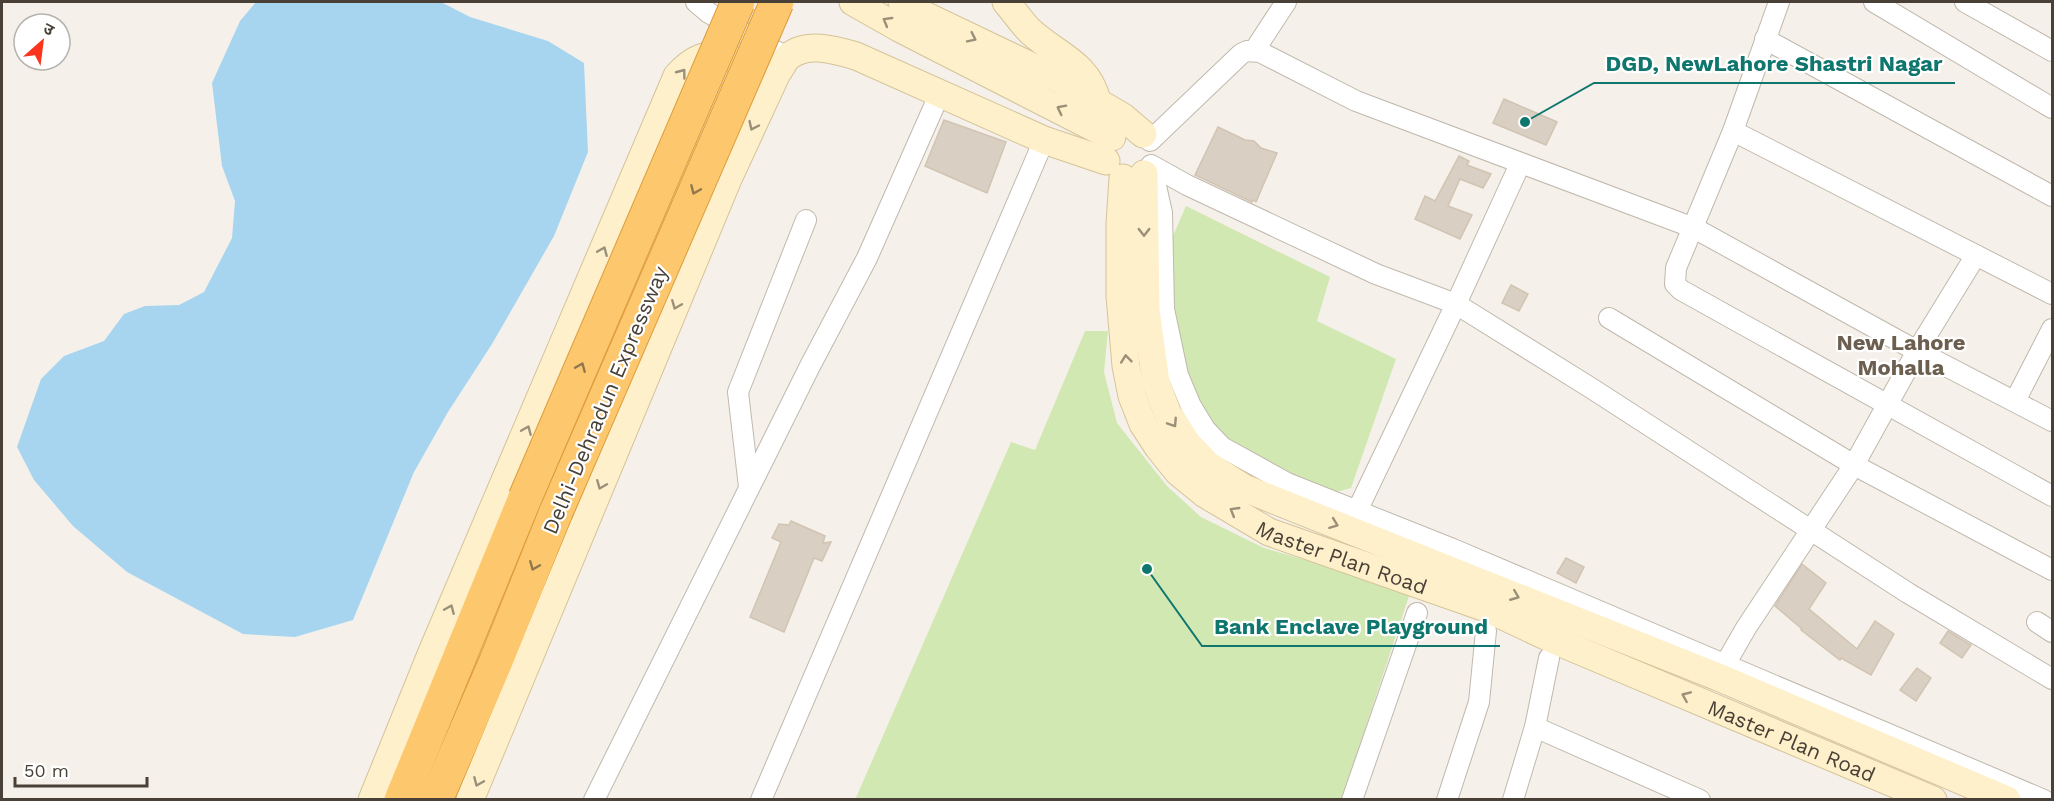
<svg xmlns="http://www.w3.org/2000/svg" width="2054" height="801" font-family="'Work Sans','Noto Sans Devanagari',sans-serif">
<rect width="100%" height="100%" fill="#f5f1ea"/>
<g fill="#d2e8b3">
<polygon points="1186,206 1330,277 1317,321 1396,359 1351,488 1326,495 1221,447 1184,393 1167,318 1169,245"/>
<polygon points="1085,331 1108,331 1104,372 1117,423 1167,486 1201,517 1264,548 1411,590 1342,799 855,800 1011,442 1035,450"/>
</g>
<polygon fill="#a7d5f0" points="256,2 441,2 470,17 548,41 584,63 588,152 554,236 492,344 448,412 414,472 353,620 295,637 243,634 127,572 73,526 34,480 17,447 41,379 64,356 104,341 124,314 145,306 179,305 204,292 232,238 235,201 222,166 212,83 240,21"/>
<g fill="#d9cfc2" stroke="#d1c4b2" stroke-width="1.5">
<polygon points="1504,99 1557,122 1546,145 1493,123"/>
<polygon points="944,120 1006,142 987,193 925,166"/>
<polygon points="1218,127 1245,140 1254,141 1261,148 1277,153 1256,202 1253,200 1252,202 1195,175"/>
<polygon points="1459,156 1469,161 1467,165 1491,174 1483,188 1460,179 1448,206 1472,215 1460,239 1415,219 1425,196 1435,201"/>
<polygon points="1511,285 1528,294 1519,311 1502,303"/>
<polygon points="791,521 825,536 823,543 831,542 822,561 814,558 784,632 750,617 781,542 772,538 779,524 789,525"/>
<polygon points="1566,558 1584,567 1576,583 1557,573"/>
<polygon points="1802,564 1826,583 1809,609 1857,649 1875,621 1894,634 1871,675 1841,658 1840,660 1801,630 1802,629 1775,606"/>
<polygon points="1948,631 1971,645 1962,658 1940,643"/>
<polygon points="1917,668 1931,678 1916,701 1900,690"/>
</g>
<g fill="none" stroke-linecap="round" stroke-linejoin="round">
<g stroke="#c0b8ac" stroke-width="22">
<g id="street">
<polyline points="696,2 709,13 788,58"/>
<polyline points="1779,2 1733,131 1676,268 1675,284 1681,290 2052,496"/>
<polyline points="1874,2 2052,108"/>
<polyline points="1965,2 2052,51"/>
<polyline points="1765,39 2052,196"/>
<polyline points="1254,51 1286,2"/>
<polyline points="1733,131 2052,294"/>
<polyline points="1150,141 1241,54 1247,51 1260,52 1356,101 1694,228 1917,351 2052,421"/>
<polyline points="1151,165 1187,185 1376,274 1456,304 1591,388 1908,593 2052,679"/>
<polyline points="1152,168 1162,213 1164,309 1178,375 1191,406 1205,429 1222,447 1287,483 1453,549 2044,800"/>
<polyline points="1609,318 1854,465 2052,570"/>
<polyline points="2015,401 2052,329"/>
<polyline points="749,487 738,392 806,220"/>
<polyline points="1357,511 1456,304 1520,164"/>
<polyline points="2037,622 2052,632"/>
<polyline points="1719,675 1746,628 1854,465 1917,351 1976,255"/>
<polyline points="1535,727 1700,800"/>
<polyline points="594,800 810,366 867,258 940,93"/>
<polyline points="761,800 1044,140"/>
<polyline points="1352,800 1417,613"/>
<polyline points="1447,800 1479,702 1486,631"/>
<polyline points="1513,800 1535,727 1549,658"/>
</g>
</g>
<g stroke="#d4c39a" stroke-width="29">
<g id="secondary">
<polyline points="853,2 899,28 1112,137"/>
<polyline points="902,2 918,12 1060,80 1123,117 1143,134"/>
<path d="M1006 2C1014 11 1021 22 1030 31 1056 55 1088 63 1097 101"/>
<polyline points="1144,174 1146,310 1156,383 1168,414 1187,443 1209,466 1244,488 1718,677 2007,800"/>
<path id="s1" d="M1123 178 1120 224V296L1126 366 1132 396 1143 424 1158 447 1178 472 1205 494 1269 532 1486 608 1554 640 1933 800"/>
<path d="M372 800 432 652 677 76C692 59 707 51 730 58"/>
<path d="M470 800 728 179 777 73C781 68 784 61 788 57 807 41 836 50 856 56L1044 140 1106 161"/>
</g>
</g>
<g stroke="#dd9c3b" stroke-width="35">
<g id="highway">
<polyline points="401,800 525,498"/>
<polyline points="436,800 496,661 556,512"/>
</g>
</g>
<use href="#street" stroke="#fff" stroke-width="20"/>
<use href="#secondary" stroke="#fef0ca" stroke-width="27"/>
<use href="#highway" stroke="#fdc86d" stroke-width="33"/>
<g stroke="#dd9c3b" stroke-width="35" stroke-linecap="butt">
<g id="highway-bridge">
<polyline points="525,498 738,2"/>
<polyline points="556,512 777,2"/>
</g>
</g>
<use href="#highway-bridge" stroke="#fdc86d" stroke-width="33"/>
</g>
<defs><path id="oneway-chevron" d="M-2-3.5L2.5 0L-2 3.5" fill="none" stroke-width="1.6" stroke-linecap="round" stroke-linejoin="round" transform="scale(1.5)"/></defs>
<g stroke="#9a907a">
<use href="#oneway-chevron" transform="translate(887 21) rotate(-150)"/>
<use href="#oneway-chevron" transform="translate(972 38) rotate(26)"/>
<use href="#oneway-chevron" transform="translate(682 73) rotate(-53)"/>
<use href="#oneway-chevron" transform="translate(1061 109) rotate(-153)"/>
<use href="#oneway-chevron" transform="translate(753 126) rotate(115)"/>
<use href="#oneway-chevron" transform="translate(1144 232) rotate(90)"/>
<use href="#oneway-chevron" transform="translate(603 251) rotate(-67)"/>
<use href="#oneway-chevron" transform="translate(676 305) rotate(112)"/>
<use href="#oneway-chevron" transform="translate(1126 359) rotate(-96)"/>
<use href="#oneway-chevron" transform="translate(1173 423) rotate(57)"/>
<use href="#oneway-chevron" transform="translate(527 430) rotate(-67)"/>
<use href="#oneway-chevron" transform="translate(601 485) rotate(112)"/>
<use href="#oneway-chevron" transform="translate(1234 511) rotate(-149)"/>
<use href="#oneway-chevron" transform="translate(1334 524) rotate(21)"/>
<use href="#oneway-chevron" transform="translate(1515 596) rotate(22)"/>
<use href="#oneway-chevron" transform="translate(450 609) rotate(-67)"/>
<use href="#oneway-chevron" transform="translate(1686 696) rotate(-157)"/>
<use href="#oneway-chevron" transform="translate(478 782) rotate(113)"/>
</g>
<g stroke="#91774d">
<use href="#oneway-chevron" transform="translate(695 190) rotate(113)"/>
<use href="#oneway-chevron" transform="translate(581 367) rotate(-67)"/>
<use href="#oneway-chevron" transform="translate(534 566) rotate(112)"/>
</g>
<g text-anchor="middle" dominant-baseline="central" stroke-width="4.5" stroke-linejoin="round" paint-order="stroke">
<g font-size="21" fill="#494138" stroke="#fff">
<text transform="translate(605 400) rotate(-67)">Delhi-Dehradun Expressway</text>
<text stroke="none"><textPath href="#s1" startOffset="495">Master Plan Road</textPath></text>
<text stroke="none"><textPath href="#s1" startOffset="981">Master Plan Road</textPath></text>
</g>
<g font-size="22" font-weight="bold" fill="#6c5f4f" stroke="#fff">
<text x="1901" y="342">New Lahore<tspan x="1901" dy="25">Mohalla</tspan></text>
</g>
</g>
<path fill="none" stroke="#0f766e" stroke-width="2" d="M1525 122L1594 83H1955M1147 569L1202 646H1500"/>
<g fill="#0f766e" stroke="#fff" stroke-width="2">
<circle cx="1525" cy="122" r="6"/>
<circle cx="1147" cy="569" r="6"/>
</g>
<g font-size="22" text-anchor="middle" font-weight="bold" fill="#0f766e" stroke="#fff" stroke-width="4.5" stroke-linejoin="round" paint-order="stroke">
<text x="1774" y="71">DGD, NewLahore Shastri Nagar</text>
<text x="1351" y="634">Bank Enclave Playground</text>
</g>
<rect width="2054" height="801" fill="none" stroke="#494138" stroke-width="6"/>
<g transform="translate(42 42) rotate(28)"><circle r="28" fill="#ffffff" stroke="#b6b3af" stroke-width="1.5"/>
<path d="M0-4.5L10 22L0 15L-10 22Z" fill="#f9361d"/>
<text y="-9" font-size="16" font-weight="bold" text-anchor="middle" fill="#494138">उ</text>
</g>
<path d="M15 777v9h132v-9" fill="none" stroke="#494138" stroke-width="3"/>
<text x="24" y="777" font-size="18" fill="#494138" stroke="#ffffff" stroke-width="4.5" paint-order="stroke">50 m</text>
</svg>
